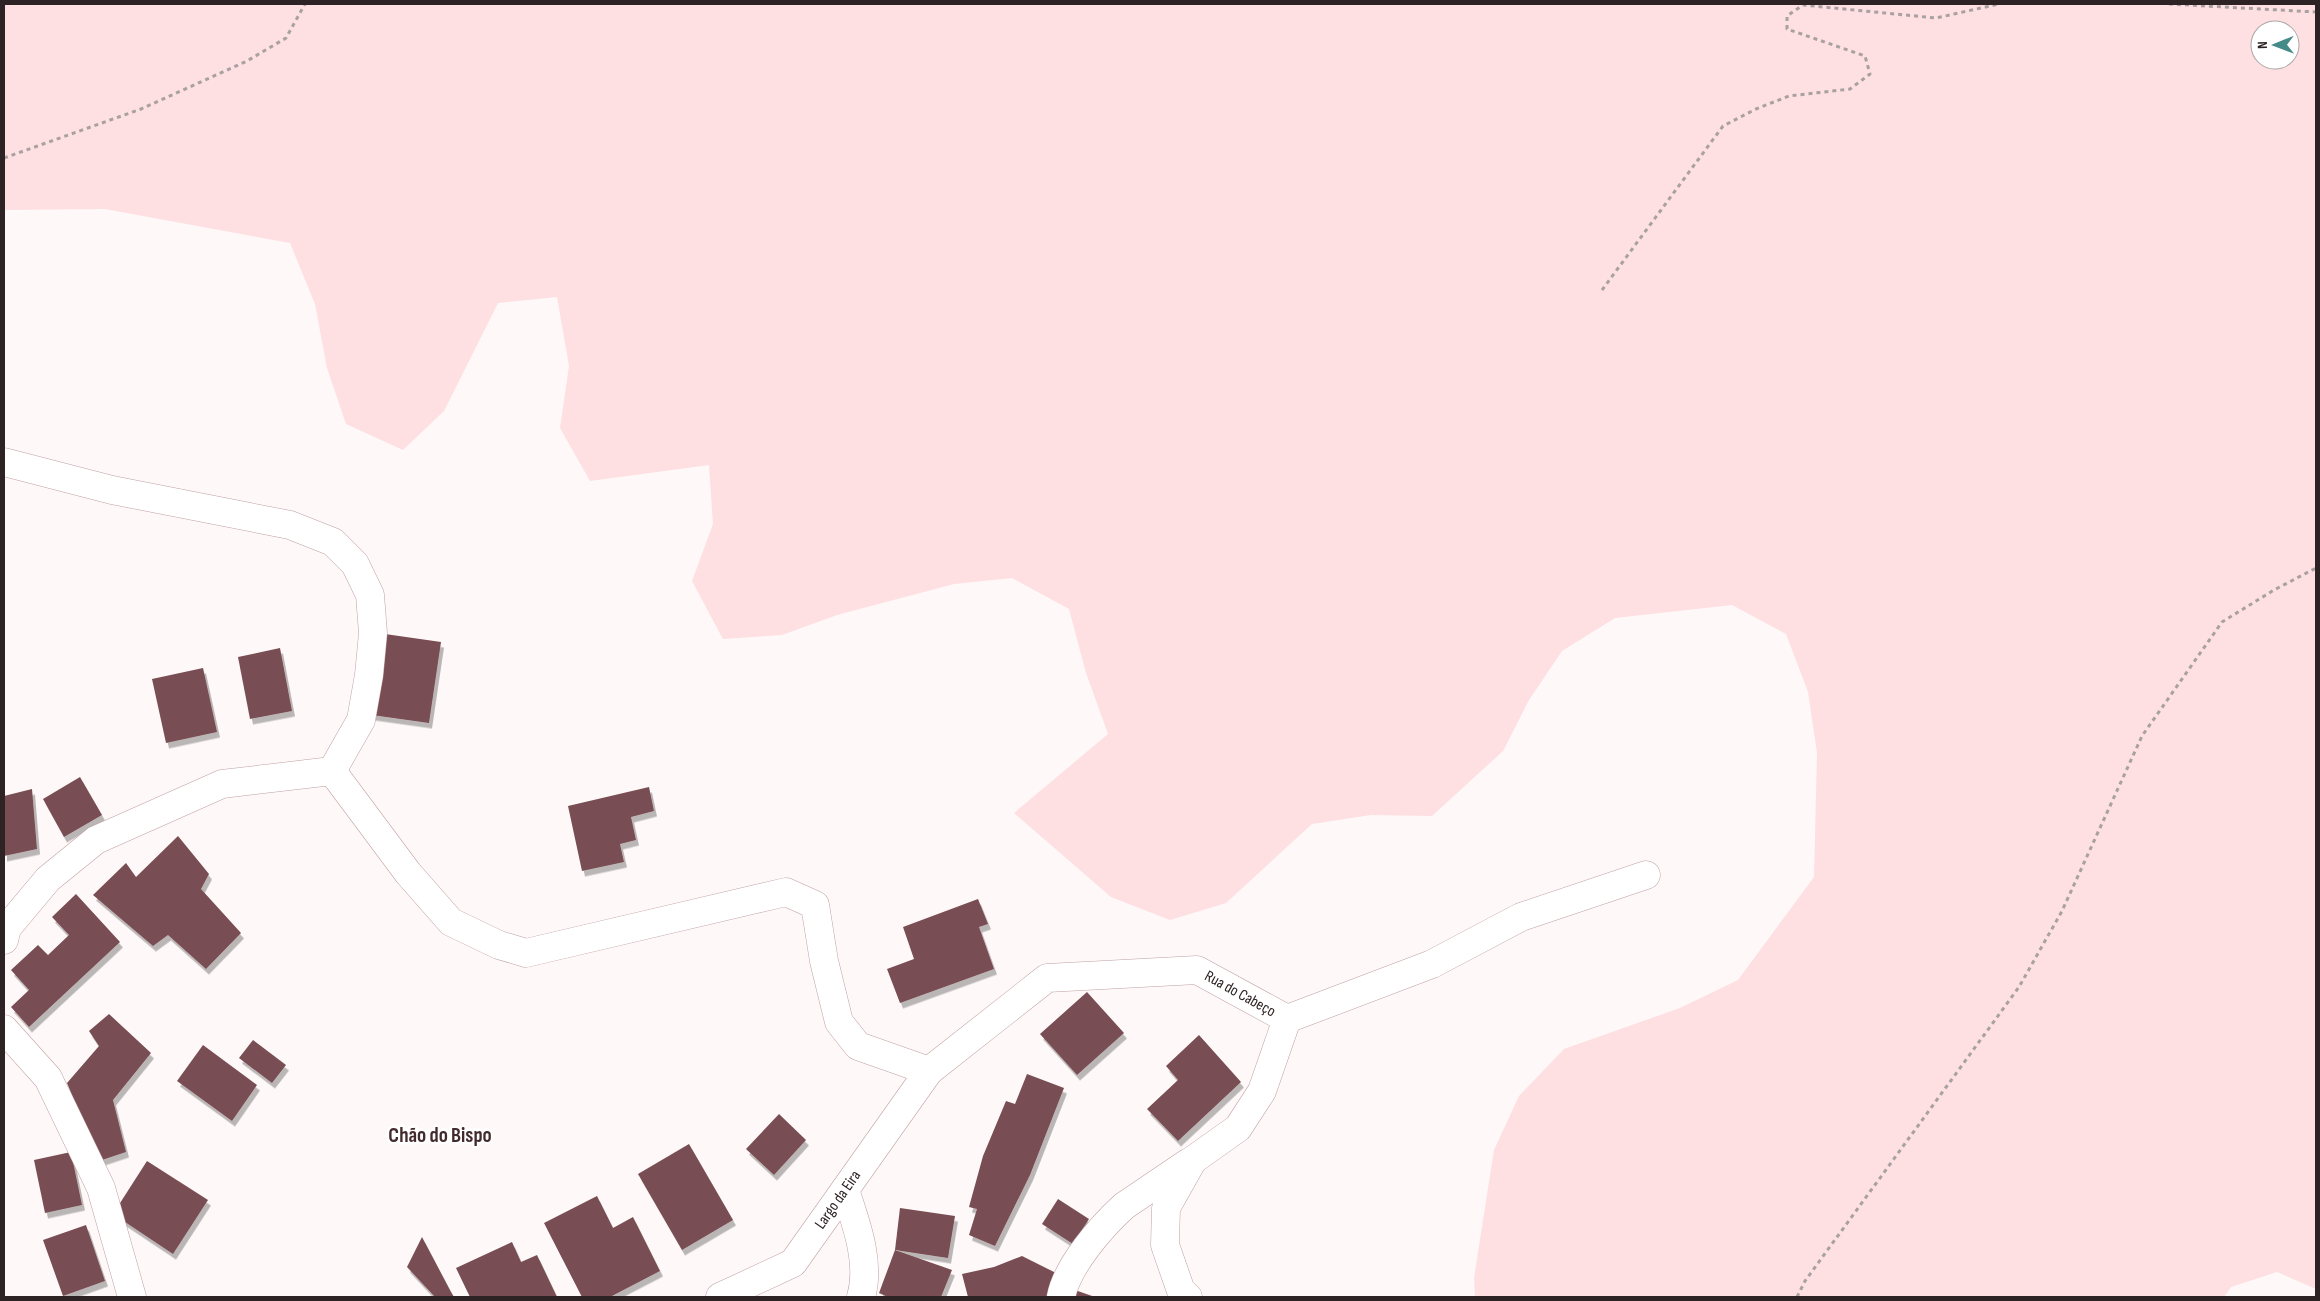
<svg xmlns="http://www.w3.org/2000/svg" width="2320" height="1301" font-family="'Sofia Sans Condensed',sans-serif">
<defs>
<filter id="shadow"><feDropShadow dx="3" dy="5.5" stdDeviation="0" flood-color="#0004"/></filter>
</defs>
<rect width="100%" height="100%" fill="#fef8f8"/>
<path fill="#fedfe2" fill-rule="evenodd" d="M4 4H2316V1289L2277 1272 2231 1287 2224 1297H1475L1474 1278 1494 1150 1519 1096 1564 1049 1680 1008 1738 980 1814 877 1817 753 1808 692 1786 634 1732 605 1615 618 1562 651 1529 700 1503 751 1432 816 1371 815 1312 824 1226 903 1170 920 1111 897 1014 813 1108 734 1086 673 1069 609 1012 578 954 584 837 615 782 635 723 639 692 581 713 524 709 465 590 481 560 428 569 366 557 297 498 303 444 411 403 450 346 424 327 368 315 304 290 243 105 209 4 210ZM2260 30H2290V60H2260Z"/>
<g fill="#784d52" filter="url(#shadow)">
<polygon points="385,634 441,642 429,723 372,715"/>
<polygon points="280,648 292,711 250,719 238,657"/>
<polygon points="203,668 217,732 166,743 152,679"/>
<polygon points="80,777 102,815 64,837 43,799"/>
<polygon points="649,787 654,811 631,817 636,840 620,844 624,862 582,871 568,806"/>
<polygon points="32,789 37,849 4,856 4,796"/>
<polygon points="178,836 209,874 201,889 241,933 206,969 168,935 153,946 93,895 126,863 136,877"/>
<polygon points="76,894 120,942 29,1027 11,1007 29,990 11,970 38,945 48,955 69,935 52,917"/>
<polygon points="978,899 988,924 979,927 994,969 900,1003 887,969 914,959 903,927"/>
<polygon points="1087,992 1124,1033 1077,1075 1040,1034"/>
<polygon points="109,1014 151,1053 113,1100 126,1152 99,1161 67,1083 99,1046 89,1031"/>
<polygon points="1199,1035 1241,1082 1178,1141 1147,1109 1178,1080 1166,1066"/>
<polygon points="253,1040 286,1065 272,1083 239,1058"/>
<polygon points="203,1045 257,1085 232,1121 177,1081"/>
<polygon points="1027,1074 1064,1088 1030,1175 995,1246 969,1235 977,1209 969,1207 983,1156 1006,1101 1015,1104"/>
<polygon points="779,1114 806,1140 774,1175 746,1149"/>
<polygon points="689,1144 733,1220 682,1250 638,1174"/>
<polygon points="71,1152 82,1205 45,1213 34,1160"/>
<polygon points="147,1161 208,1200 173,1254 113,1214"/>
<polygon points="597,1196 613,1228 633,1217 660,1271 610,1297 582,1297 544,1223"/>
<polygon points="1058,1199 1089,1219 1073,1244 1042,1224"/>
<polygon points="900,1208 955,1216 948,1258 895,1250"/>
<polygon points="86,1225 105,1281 63,1296 43,1240"/>
<polygon points="422,1237 451,1292 454,1297 435,1297 407,1267"/>
<polygon points="512,1242 521,1262 537,1255 557,1297 470,1297 456,1268"/>
<polygon points="895,1250 952,1270 941,1297 888,1297 879,1293"/>
<polygon points="1022,1256 1062,1276 1053,1297 968,1297 962,1274 994,1267"/>
<polygon points="1072,1289 1095,1297 1069,1297"/>
</g>
<g fill="none" stroke-linecap="round" stroke-linejoin="round">
<g stroke="#c0a1a4" stroke-width="29">
<g id="minor">
<polyline points="4,462 112,490 290,525 333,542 355,564 370,595 373,633 369,675 361,720 332,771"/>
<polyline points="4,940 7,928 48,879 96,840 222,784 332,771 408,873 451,922 499,945 526,953 786,892 815,905 824,961 839,1022 858,1046 929,1071"/>
<polyline points="1287,1019 1432,964 1521,917 1646,875"/>
<polyline points="4,1029 48,1078 101,1188 132,1297"/>
<path d="M845 1190C856 1223 871 1263 861 1297"/>
<polyline points="720,1297 793,1263 929,1071 1047,978 1197,970 1287,1019 1262,1091 1238,1128 1193,1160 1166,1208 1165,1245 1181,1291 1188,1297"/>
<path d="M1061 1297C1067 1266 1101 1227 1124 1206L1189 1162"/>
</g>
</g>
<g stroke="#a9a1a1" stroke-width="3" stroke-dasharray="4 4" stroke-linecap="butt">
<polyline points="2169,4 2316,12"/>
<polyline points="4,158 141,109 247,61 286,38 305,4"/>
<polyline points="1602,290 1723,126 1756,109 1789,96 1850,89 1870,74 1865,56 1787,29 1787,16 1803,5 1936,18 1999,4"/>
<polyline points="1797,1297 1805,1281 2019,987 2062,911 2142,736 2222,622 2274,590 2316,568"/>
</g>
<use href="#minor" stroke="#fff" stroke-width="28"/>
</g>
<g text-anchor="middle" dominant-baseline="central" stroke-width="5" stroke-linejoin="round" paint-order="stroke">
<g font-size="16" fill="#2e2324" stroke="#fff">
<text transform="translate(1240 994) rotate(29)">Rua do Cabeço</text>
<text transform="translate(838 1200) rotate(-55)">Largo da Eira</text>
</g>
<g font-size="21" font-weight="bold" fill="#422a2d" stroke="#fff">
<text x="440" y="1135">Chão do Bispo</text>
</g>
</g>
<rect width="2320" height="1301" fill="none" stroke="#2e2324" stroke-width="10"/>
<g transform="translate(2275 45) rotate(269)"><circle r="24" fill="#ffffff" stroke="#aba7a7"/>
<path d="M0-4L9 19L0 12L-9 19Z" fill="#458c89"/>
<text y="-8" font-size="14" font-weight="bold" text-anchor="middle" fill="#2e2324">N</text>
</g>
</svg>
